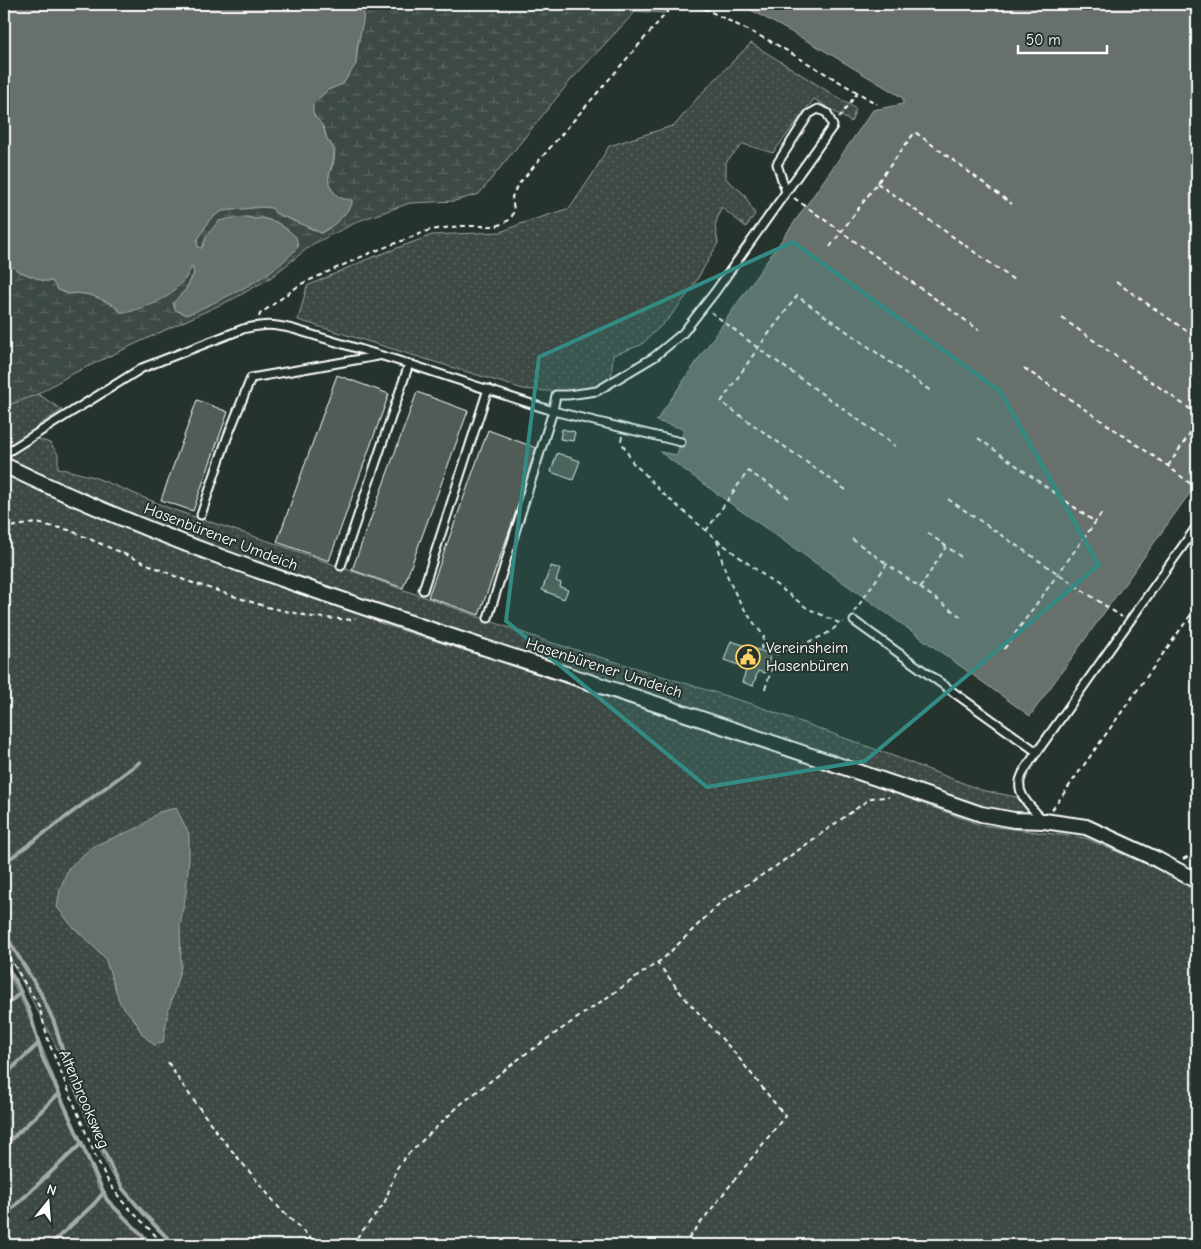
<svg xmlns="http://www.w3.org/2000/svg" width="1201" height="1249" font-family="'Comic Neue',sans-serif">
<defs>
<pattern id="grass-dots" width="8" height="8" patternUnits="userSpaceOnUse" patternTransform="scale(1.25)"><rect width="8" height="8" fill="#3e4944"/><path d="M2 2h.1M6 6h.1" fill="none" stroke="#5b6460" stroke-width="1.8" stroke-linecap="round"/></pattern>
<pattern id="wetland-marsh" width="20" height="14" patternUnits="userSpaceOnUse" patternTransform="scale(1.25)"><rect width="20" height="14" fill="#3e4944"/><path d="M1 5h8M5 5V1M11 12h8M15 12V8" fill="none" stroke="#5b6460"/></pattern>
</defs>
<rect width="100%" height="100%" fill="#26332d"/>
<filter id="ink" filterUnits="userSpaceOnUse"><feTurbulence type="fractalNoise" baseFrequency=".02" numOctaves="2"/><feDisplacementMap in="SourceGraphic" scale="10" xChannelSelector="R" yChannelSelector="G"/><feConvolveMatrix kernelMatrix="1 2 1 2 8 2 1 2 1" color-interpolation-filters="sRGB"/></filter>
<g filter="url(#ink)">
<g fill="url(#grass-dots)" stroke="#9ea4a2">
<polygon points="579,4 672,4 664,13 602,9"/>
<path d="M751 43 856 109 851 122 814 99 773 153 743 144 726 162V179L744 194 755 214 746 227 721 207 715 226 718 243 691 290 670 317 641 345 613 355 611 379C605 381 599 385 593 387 574 394 543 391 523 389L298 320 307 286 368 259 432 235 501 232 520 224 570 208 594 172 609 146 675 125 699 96Z"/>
<polygon points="38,394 62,410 39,425 38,439 50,443 58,454 58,468 94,477 174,510 271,542 546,641 623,664 752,704 888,754 981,790 1016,797 1036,816 1016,815 983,809 949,798 816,749 394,611 377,622 834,771 981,825 1085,838 1162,871 1197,889 1197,1245 172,1245 165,1236 109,1171 54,1042 4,947 4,406 6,406"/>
<polygon points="4,964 33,1025 98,1187 148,1245 4,1245"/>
</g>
<path fill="url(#wetland-marsh)" stroke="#9ea4a2" d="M364 4H579L602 9 636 11 571 80 479 194 455 201 410 203 361 220 313 244 270 278 235 298 135 344 70 375 38 394 6 406H4V260L18 271 44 281H52C66 300 70 290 90 295 102 298 112 304 121 312L185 279 192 266 194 273 186 289 173 304 288 230 276 222 262 218 255 219 247 217 207 235 202 248 198 247 197 241 210 218 222 211 262 207 272 208 275 213 321 233C334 226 344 216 352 204L337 196 329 186 328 179 334 161 335 150 327 139 324 128 312 114 313 103 356 64C357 44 363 24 364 4Z"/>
<g fill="#67706c" stroke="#a4a9a7">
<path d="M4 4H364L363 22 357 48 356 64 343 84 328 90 313 104C312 119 317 116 323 127 325 131 325 135 327 139 329 143 334 147 334 152 335 163 325 176 330 186 335 197 341 199 352 200V204C344 216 334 226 321 233L309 227 275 213 272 208 262 207 222 211 210 219 197 241 198 247 202 248 207 235 219 221 232 218 247 217 255 219 262 218 276 222 288 230 296 237 298 247C269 280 226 297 187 315L175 310 173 303 186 289 194 274 192 266 185 279 168 296 153 304 129 312H121L112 304 91 295 76 293 68 294 58 290 52 281H44L18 271 4 260Z"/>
<path d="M740 4H1197V483L1030 716 864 597 727 501 660 452 677 455 684 429 656 421C727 316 801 214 873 110L903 104V98L820 48Z"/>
<polygon points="176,808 189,834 189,858 186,893 180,925 181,967 172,999 168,1011 163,1043 154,1045 142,1034 136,1022 120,1003 105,958 92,945 71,925 57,907 60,889 68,869 93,846 140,827 159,812"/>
</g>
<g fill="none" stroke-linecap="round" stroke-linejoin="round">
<g stroke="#a4a9a7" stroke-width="4">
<polyline points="4,863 140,762"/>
<polyline points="4,927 9,941 40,992 54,1022 69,1072 112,1169 123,1189 145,1215 174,1245"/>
<polyline points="4,961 17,984 30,1013 42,1056 107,1200 152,1245"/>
<polyline points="4,1007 21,992"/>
<polyline points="4,1076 39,1043"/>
<polyline points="4,1146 39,1113 59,1093"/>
<polyline points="4,1216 82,1143"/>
<polyline points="50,1245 94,1204 104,1192"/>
</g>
</g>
<g fill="#515c57" stroke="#fff">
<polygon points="337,375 389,394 329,561 277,542"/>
<polygon points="417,392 468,411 403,588 352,570"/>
<polygon points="197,400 228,412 193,511 161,500"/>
<polygon points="562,429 575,432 573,441 560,439"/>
<polygon points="488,430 536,448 512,524 479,615 428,597"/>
<polygon points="557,453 580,461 573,480 551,472"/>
<polygon points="551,566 560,569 556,581 561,583 560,587 568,590 564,599 542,590"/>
<polygon points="731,641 771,654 765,673 758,671 753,686 742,682 747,668 724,660"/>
</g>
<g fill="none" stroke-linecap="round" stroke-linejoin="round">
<g stroke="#fff" stroke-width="11">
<g id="lane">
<path d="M4 454 142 368 243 329C264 324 273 324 293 329L409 364 553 411 556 395H568L597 391 654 357 683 333 715 292 833 126 827 113 818 109 809 114 777 164 786 192"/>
<polyline points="201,515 227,438 251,378 378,356"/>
<polyline points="341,566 409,364"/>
<polyline points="423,590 488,389"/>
<polyline points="488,618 553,411 681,442"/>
<polyline points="854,621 1037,752"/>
<path d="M1042 819C1032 808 1013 793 1022 775 1026 767 1032 759 1037 752L1197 526"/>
</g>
</g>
<g stroke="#fff" stroke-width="18">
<path id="street" d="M4 465C159 541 323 594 486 648 651 702 816 757 981 814L1014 820 1044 821 1086 827 1156 859 1197 881"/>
</g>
<g stroke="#fff" stroke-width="2" stroke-dasharray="5 4" stroke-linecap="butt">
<polyline points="695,4 772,42 877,104"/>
<polyline points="708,10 712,4"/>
<polyline points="839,118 858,92"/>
<polyline points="877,183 1014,280"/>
<polyline points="794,198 979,330"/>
<polyline points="830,247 915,132 1012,204"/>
<polyline points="1116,282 1197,338"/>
<polyline points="711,312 758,348 895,446"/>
<polyline points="259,317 260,314 301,284 370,253 430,230 460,226 497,226 511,219 514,210 512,197 517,186 674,4"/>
<polyline points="1062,318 1197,414"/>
<polyline points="1024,368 1168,466 1197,489"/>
<polyline points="622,436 621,441 633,463 646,475 660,491 717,540 807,608 839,623 844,622"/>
<polyline points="978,438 1095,522"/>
<polyline points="1168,466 1197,423"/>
<polyline points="846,490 721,402 758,348 797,296 932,392"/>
<polyline points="948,499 1122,617"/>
<polyline points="4,531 15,526 36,523 69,530 184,580 267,607 313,617 353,620 355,618"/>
<polyline points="706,531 748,471 791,499"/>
<polyline points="928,533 961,557"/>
<polyline points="852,539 887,564"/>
<path d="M717 540C725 579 739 605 764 636L761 648 777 654C792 646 829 638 838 624"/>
<polyline points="920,588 946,547"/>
<polyline points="854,612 887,564 964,619"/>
<polyline points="1004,649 1104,510"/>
<polyline points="765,689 777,654"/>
<polyline points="1052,810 1197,606"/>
<polyline points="1183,859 1189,856 1197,856"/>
<polyline points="4,949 39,1006 49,1043 95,1155 109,1183 122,1201 155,1235 163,1245"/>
<polyline points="657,962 683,996 734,1052 785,1116 683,1245"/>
<polyline points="168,1062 179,1080 219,1135 281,1210 318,1245"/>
<polyline points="351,1245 384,1204 397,1168 406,1156 461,1104 524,1055 664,958 723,900 776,866 871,798 889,797"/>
</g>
<use href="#lane" stroke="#26332d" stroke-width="7"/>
<use href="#street" stroke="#26332d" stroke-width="14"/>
</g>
</g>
<path fill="#338b84" fill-opacity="0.2" stroke="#338b84" stroke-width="4" stroke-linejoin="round" d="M793 242 1000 391 1099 565 865 761 707 787 506 621 539 357Z"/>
<defs>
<g id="civic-ring" transform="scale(1.25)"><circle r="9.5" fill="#26332d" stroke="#ffd166" stroke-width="1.5"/><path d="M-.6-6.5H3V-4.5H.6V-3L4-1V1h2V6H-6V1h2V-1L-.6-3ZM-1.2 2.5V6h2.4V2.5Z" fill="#ffd166"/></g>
</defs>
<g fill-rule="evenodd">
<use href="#civic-ring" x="748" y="657"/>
</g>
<g text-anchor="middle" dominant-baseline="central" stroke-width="4" stroke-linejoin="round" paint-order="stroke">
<g font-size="16" fill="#fff" stroke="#26332d">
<text transform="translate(221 537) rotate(21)">Hasenbürener Umdeich</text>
<text transform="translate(604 668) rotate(18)">Hasenbürener Umdeich</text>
<text transform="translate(84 1099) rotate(67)">Altenbrooksweg</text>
</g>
<g font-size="16" fill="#fff" stroke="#26332d" text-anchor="start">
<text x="766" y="648">Vereinsheim<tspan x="766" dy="18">Hasenbüren</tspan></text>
</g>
</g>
<rect width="1201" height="1249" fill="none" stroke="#26332d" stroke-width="20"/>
<rect x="10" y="10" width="1181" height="1229" fill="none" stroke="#fff" stroke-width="2" filter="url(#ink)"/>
<g transform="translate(48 1202) rotate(17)" stroke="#26332d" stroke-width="4" paint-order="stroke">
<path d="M0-4L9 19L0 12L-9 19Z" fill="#ffffff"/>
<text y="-8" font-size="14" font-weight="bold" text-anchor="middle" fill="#ffffff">N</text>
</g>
<path d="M1018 45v8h89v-8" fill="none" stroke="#ffffff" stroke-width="2.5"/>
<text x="1026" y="45" font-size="15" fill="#ffffff" stroke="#26332d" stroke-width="4" paint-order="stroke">50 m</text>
</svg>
